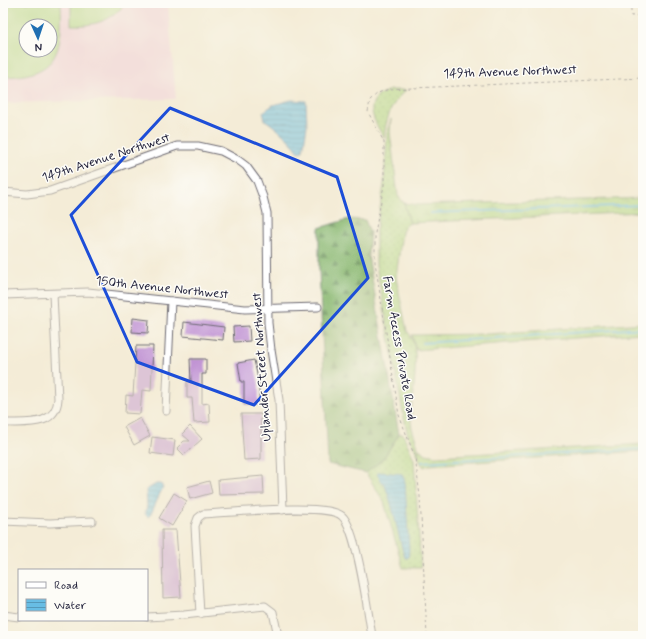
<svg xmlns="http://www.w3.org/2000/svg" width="646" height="639" font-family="Mynerve,sans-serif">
<defs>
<pattern id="grass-dots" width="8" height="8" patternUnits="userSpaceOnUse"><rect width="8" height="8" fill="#add883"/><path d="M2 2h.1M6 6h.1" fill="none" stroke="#95b972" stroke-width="1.8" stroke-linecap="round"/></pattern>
<pattern id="forest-firs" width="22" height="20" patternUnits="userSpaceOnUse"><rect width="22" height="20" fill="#8ab871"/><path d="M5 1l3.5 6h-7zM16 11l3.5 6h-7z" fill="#70955e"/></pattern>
<pattern id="wetland-marsh" width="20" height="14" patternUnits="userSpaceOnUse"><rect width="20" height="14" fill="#add883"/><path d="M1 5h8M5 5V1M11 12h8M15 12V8" fill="none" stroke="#95b972"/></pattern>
<pattern id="water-rules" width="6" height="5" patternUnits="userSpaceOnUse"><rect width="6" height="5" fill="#68bde4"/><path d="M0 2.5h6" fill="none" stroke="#5599ba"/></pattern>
</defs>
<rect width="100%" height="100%" fill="#fdfcf7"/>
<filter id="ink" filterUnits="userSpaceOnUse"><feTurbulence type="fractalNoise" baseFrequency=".025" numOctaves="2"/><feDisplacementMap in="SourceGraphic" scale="8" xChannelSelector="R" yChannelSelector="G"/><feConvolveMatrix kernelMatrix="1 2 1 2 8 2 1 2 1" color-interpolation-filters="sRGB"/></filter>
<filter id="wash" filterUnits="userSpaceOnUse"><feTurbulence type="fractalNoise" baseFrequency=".012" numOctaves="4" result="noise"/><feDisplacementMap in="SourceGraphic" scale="16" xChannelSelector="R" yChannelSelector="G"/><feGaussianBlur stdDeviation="0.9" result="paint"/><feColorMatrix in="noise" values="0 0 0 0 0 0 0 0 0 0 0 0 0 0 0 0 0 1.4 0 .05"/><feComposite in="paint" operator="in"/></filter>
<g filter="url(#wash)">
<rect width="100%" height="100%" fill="#f4ecd7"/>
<path fill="#f2cfe0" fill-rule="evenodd" d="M3 3H168L176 99 3 103ZM26 26H50V50H26Z"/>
<g fill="url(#grass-dots)" stroke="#687d5f">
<path d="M390 90H406C391 102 386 119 384 138 373 119 361 100 390 90Z"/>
<path d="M391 119 390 132 398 196 404 203 410 223 405 226 402 232 396 278 407 331C424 348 410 399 411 422 412 434 420 444 418 455L408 436 403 413 376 265V231L384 184 387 133Z"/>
<polygon points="399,434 403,434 414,459 421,568 403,568 384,502 366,473 383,459"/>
</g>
<polygon fill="url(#forest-firs)" stroke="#566d56" points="349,219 365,220 370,232 368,255 399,434 383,459 366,473 328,464 319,269 319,228"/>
<g fill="url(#wetland-marsh)" stroke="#687d5f">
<polygon points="643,198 643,212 410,223 404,203 418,205"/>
<polygon points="643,323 643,333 416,350 412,335 488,334"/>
<path d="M643 444V451L429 465 424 467C418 461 418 456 419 449L426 454 436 456Z"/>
</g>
<g fill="#add883" stroke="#687d5f" fill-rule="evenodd">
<path d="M3 3H61C63 52 58 76 3 77ZM26 26H50V50H26Z"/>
<path d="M71 3H125C114 21 90 27 71 25Z"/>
</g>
<g fill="url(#water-rules)" stroke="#457090">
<path d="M291 100 306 101 307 126 303 151 299 152C292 142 276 127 265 120L263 112 273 105Z"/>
<polygon points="379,472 402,474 405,482 409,550 408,558 405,558 403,552 391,503 386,488 377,474"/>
<path d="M156 484H161L163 488C158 495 153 514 148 517L145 514 147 506 146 490Z"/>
</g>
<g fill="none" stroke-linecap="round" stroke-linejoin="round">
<g stroke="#68bde4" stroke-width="2">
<polyline points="430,213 643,205"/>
<polyline points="422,343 643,328"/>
<polyline points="422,462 643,449"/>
</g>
</g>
<g id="blocks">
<g fill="#c194d4">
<polygon points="133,318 149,320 148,333 132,332"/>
<polygon points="184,322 224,327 223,340 183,336"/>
<polygon points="249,326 250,341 234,342 233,327"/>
<polygon points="136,346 153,346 151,391 142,390 140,414 125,413 126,395 133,396"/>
<polygon points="190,359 206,359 206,374 202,374 202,404 209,403 210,422 194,423 192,398 187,398 187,382 191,382"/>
<polygon points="254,360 259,384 259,405 244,405 244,382 241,382 238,363"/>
<polygon points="241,414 261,414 261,459 244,460"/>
<polygon points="140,418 150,436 134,445 124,427"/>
<polygon points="190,426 202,439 184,455 177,448 184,441 190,441 182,434"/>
<polygon points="152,437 175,440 173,456 150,453"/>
<polygon points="263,476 264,494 219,495 218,480"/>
<polygon points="209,481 212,493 190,499 187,487"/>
<polygon points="174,493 187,501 172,526 159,518"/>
<polygon points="162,530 176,530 181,597 163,598"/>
</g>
</g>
</g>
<g filter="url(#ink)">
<use href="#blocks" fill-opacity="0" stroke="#6c6972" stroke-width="1"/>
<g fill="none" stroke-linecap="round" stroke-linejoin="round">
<g stroke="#6c6972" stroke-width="9">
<g id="street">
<polyline points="3,192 27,194 50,191 177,146 198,146 221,151 238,160 246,166 257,181 263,197 267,213 268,323 271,350 279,400 283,510"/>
<polyline points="3,295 88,292 245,309 318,307"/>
<polyline points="166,411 171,301"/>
<path d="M3 423C24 422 56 428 58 399L53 294"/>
<polyline points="3,521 50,523 92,521"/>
<path d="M200 614 195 526 198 518 203 514C227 513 328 502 342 516 357 529 368 613 372 636"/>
<polyline points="3,615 19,617"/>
<polyline points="147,617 184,615 265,606 273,612 278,636"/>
</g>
</g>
<g stroke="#6c6972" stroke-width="1" stroke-dasharray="3 3" stroke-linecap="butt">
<polyline points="631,3 631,16 643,15"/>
<polyline points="427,636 420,496 415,457 399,415 375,262 375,233 384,185 384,142 368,112 370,100 378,93 389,89 643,78"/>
</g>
<use href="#street" stroke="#fff" stroke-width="7"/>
</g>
</g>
<path d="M0 0H646V639H0ZM170 108 337 177 368 278 254 405 137 362 71 215Z" fill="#f4ecd7" fill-opacity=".55" fill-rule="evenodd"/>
<path fill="none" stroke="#1d4ed8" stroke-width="3" stroke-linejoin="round" d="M170 108 337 177 368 278 254 405 137 362 71 215Z"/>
<g text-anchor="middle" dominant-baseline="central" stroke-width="3" stroke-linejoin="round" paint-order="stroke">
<g font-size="13" fill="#22223b" stroke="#fdfcf7">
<text transform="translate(510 72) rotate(-2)">149th Avenue Northwest</text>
<text transform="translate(106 158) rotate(-18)">149th Avenue Northwest</text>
<text transform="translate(162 288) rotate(6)">150th Avenue Northwest</text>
<text transform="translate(399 348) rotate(80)">Farm Access Private Road</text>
<text transform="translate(262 367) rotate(-94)">Uplander Street Northwest</text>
</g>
</g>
<rect width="646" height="639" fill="none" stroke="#fdfcf7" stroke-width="16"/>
<rect x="18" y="569" width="130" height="52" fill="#fdfcf7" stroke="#a5a5ac"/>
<rect x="26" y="582" width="20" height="6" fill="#ffffff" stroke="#a5a5ac"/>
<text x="54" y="589" font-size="12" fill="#22223b">Road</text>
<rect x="26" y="599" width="20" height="12" fill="url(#water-rules)" stroke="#a5a5ac"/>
<text x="54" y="609" font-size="12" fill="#22223b">Water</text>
<g transform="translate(38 38) rotate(177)"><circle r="19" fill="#fdfcf7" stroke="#a5a5ac"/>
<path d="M0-3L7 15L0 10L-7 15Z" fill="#1f6fb2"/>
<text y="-6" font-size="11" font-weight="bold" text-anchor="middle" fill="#22223b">N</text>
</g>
</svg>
